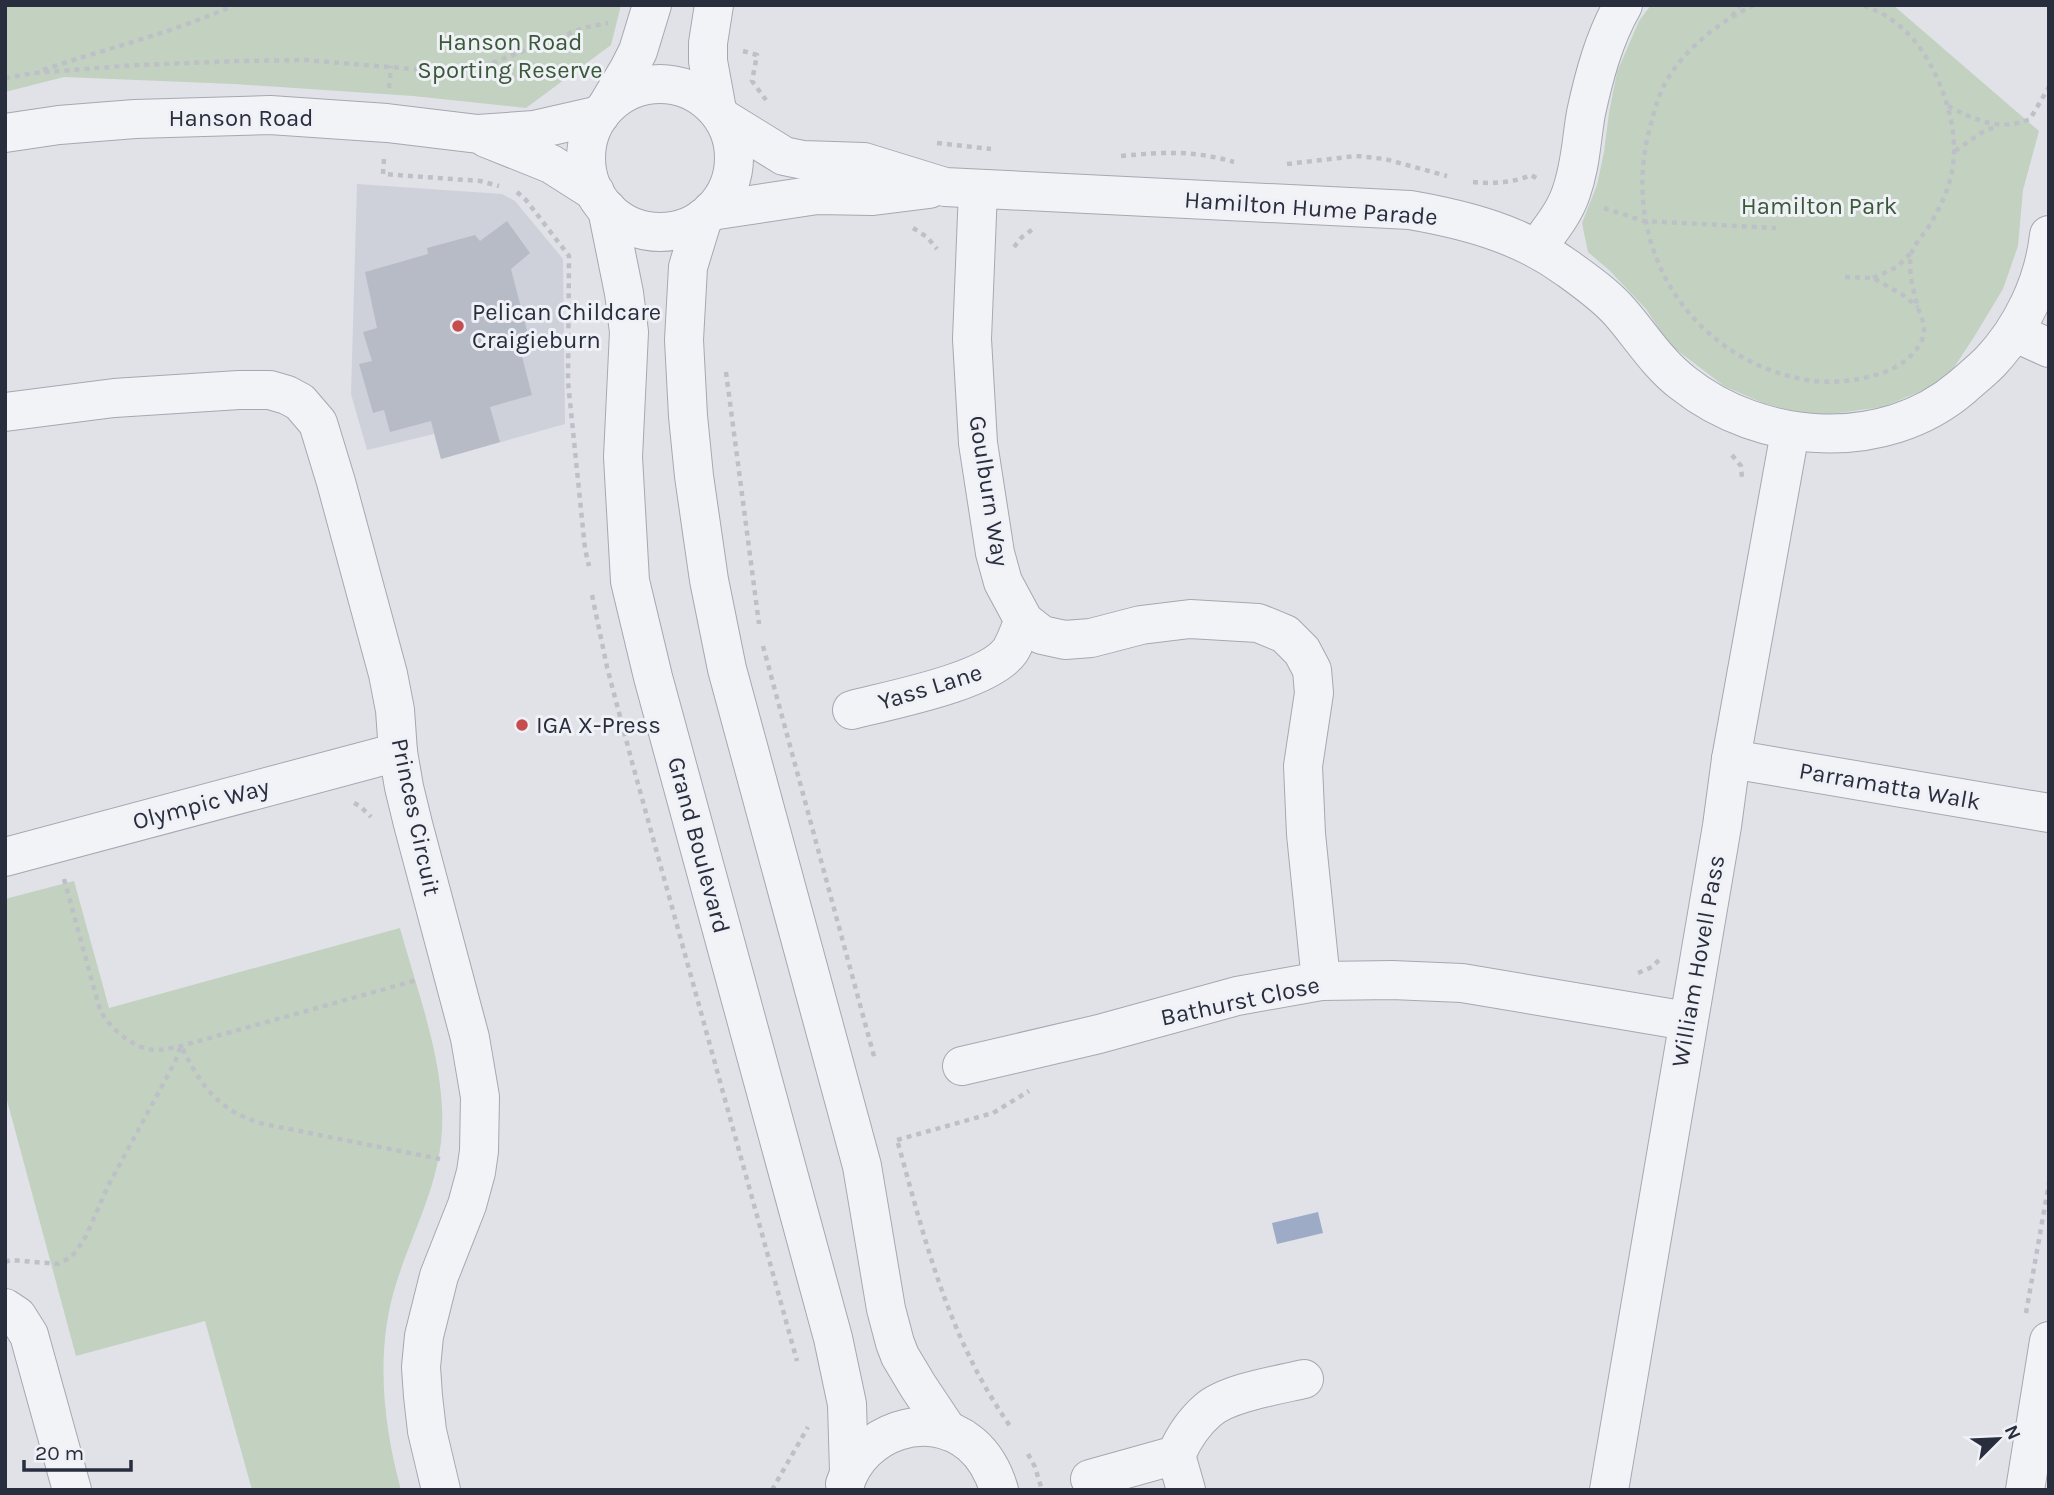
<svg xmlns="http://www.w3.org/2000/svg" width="2054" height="1495" font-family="Karla,sans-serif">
<rect width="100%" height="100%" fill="#e0e2e8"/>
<polygon fill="#ced1da" points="357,184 502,194 515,201 563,259 565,424 441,459 434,434 367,450 351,394"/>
<g fill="#c3d1c1">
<polygon points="5,5 621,5 611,45 526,108 413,96 234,84 64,77 5,92"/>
<polygon points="1651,5 1893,5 2039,131 2023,190 2018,246 2003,289 1974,337 1945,381 1883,407 1815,416 1765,404 1724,386 1669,344 1646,309 1610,271 1588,252 1582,223 1597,185 1604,152 1609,113 1617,72 1639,21"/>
<path d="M74 881 109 1008 400 928C418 994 449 1073 441 1142 435 1193 411 1236 396 1284 375 1351 383 1424 401 1490H252L205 1321 76 1356 5 1093V899Z"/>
</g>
<polygon fill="#9dabc6" points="1318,1212 1323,1233 1277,1244 1272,1223"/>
<polygon fill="#b7bbc5" points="507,221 530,253 511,269 532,350 521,353 532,395 490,407 500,442 441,459 431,421 390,432 384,410 373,413 359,364 372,361 363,332 377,328 365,272 428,254 427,248 475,235 480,241"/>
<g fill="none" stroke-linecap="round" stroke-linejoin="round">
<g stroke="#a5a8b2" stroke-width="40">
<g id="minor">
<polyline points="714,5 708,43 708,61 717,110"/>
<circle cx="660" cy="158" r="74"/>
<polyline points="607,106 629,69 638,51 652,5"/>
<path d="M724 119 784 156 803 160 864 162 945 187 1410 210C1467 220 1520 234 1567 268 1585 281 1605 295 1620 312 1641 336 1657 363 1683 383 1761 445 1884 454 1962 387 1971 379 1981 371 1990 362 2022 328 2044 282 2049 235"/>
<polyline points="5,133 59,125 135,119 270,115 387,123 478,134 534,130 600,115"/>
<polyline points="486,138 551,164 595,192"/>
<polyline points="978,190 972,339 978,443 995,553 1003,582 1024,621 1042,635 1065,640 1091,638 1141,625 1190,619 1258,623 1285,634 1302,651 1312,670 1314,693 1303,766 1306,834 1321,981"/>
<polyline points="607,209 624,293 629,332 623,457 630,581 653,677 833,1338 847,1404 849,1472"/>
<polyline points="711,211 817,195 873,196 929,189"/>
<polyline points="703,218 688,267 684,340 688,416 694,476 709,580 727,669 862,1166 886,1309 895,1343 900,1356 918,1386 948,1431"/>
<path d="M1537 248C1549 231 1564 214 1571 193 1581 165 1581 141 1586 113 1594 76 1604 38 1623 5"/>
<polyline points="2014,332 2049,348"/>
<polyline points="5,412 114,398 239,390 270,390 287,395 300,402 318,423 336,482 388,674 395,710 398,752 404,787 413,824 470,1038 480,1097 479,1151 476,1172 467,1205 439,1276 424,1336 421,1367 423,1396 427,1431 441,1490"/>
<path d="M852 710C890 700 988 682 1010 651 1016 642 1019 630 1024 621"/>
<polyline points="1731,759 2049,813"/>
<polyline points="5,857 398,752"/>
<polyline points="962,1066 1099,1034 1237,996 1321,981 1392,980 1462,983 1687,1021"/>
<polyline points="5,1308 17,1316 29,1335 72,1490"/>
<polyline points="1176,1455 1186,1490"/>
<path d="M1090 1479 1176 1455C1183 1439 1194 1422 1208 1410 1227 1393 1278 1385 1304 1379"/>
<path d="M845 1484C861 1432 928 1408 971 1444 985 1456 994 1473 999 1490"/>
<polyline points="1609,1490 1722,826 1731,759 1790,432"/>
<polyline points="2025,1490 2049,1341"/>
</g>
</g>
<g stroke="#bec0c7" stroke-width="4.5" stroke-dasharray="5 5" stroke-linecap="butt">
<path d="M1754 5C1721 21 1686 47 1667 80 1657 97 1653 116 1648 135 1626 230 1670 326 1760 366 1791 379 1820 385 1853 380 1878 376 1906 368 1920 344 1929 328 1921 319 1917 304 1913 289 1907 268 1912 252 1915 243 1924 234 1929 226 1951 190 1959 161 1951 120 1940 71 1913 21 1862 5"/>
<polyline points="1732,16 1740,5"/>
<polyline points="743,51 757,55 752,81 766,100"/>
<path d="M43 70C107 48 173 33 234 5"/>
<polyline points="5,78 34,73 137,65 240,61 305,60 449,72 479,68 583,28 608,23"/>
<polyline points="389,88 391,66"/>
<path d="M1948 106C1975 120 2000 132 2030 119L2049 87"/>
<polyline points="937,143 991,149"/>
<polyline points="1955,151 1981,133 1997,126"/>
<path d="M1121 156C1164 152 1192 150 1234 162"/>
<polyline points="384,159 383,174 480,181 499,186"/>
<polyline points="1287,164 1356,156 1385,159 1447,176"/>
<path d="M1473 182C1492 184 1513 183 1531 175L1538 179"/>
<polyline points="517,192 526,200 569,256 568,382 585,549 589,566"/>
<polyline points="1604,208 1644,221 1776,228"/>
<polyline points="913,228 927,237 937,249"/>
<polyline points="1014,247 1022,237 1033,229"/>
<polyline points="1845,277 1873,278 1903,295 1918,307"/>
<polyline points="1873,278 1897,267 1912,252"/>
<polyline points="726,372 759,624"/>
<polyline points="1732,455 1741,466 1742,478"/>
<polyline points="592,595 607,667 632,762 797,1361"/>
<polyline points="763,646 875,1060"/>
<polyline points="354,803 360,806 371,817"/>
<path d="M64 879 100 1010C110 1029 136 1051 158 1050 166 1050 174 1047 181 1046L417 980"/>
<polyline points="1638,973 1652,967 1660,959"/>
<polyline points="897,1140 993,1113 1029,1091"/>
<path d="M898 1143C926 1244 949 1339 1010 1426"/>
<path d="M5 1262 11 1260 58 1264 71 1257 77 1250 86 1236 108 1186 175 1062 181 1046C201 1086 219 1112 264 1124L440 1159"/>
<polyline points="2026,1313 2049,1183"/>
<polyline points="1028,1454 1035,1467 1042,1490"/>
<polyline points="772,1490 808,1427"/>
</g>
<use href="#minor" stroke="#f2f3f7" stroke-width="38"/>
</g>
<g fill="#c64c4d" stroke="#eff1f6" stroke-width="2.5">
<circle cx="458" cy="326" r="7"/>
<circle cx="522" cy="725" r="7"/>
</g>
<g text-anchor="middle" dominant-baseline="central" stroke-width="6" stroke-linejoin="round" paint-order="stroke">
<g font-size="24" fill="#395938" stroke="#eff1f6">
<text x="510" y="42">Hanson Road<tspan x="510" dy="28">Sporting Reserve</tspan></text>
<text x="1819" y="206">Hamilton Park</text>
</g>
<g font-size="24" fill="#292e3e" stroke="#eff1f6">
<text x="241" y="118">Hanson Road</text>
<text transform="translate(1311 208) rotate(4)">Hamilton Hume Parade</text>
<text transform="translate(989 491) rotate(81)">Goulburn Way</text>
<text transform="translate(930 687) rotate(-17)">Yass Lane</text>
<text transform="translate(1890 786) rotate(10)">Parramatta Walk</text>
<text transform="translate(201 804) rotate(-15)">Olympic Way</text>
<text transform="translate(416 817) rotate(78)">Princes Circuit</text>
<text transform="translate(699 845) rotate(75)">Grand Boulevard</text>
<text transform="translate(1698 961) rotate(-80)">William Hovell Pass</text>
<text transform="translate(1240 1001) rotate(-12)">Bathurst Close</text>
</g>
<g font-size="24" fill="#292e3e" stroke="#eff1f6" text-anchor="start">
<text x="472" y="312">Pelican Childcare<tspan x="472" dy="28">Craigieburn</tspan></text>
<text x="536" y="725">IGA X-Press</text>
</g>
</g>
<rect width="2054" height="1495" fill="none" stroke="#292e3e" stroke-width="14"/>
<g transform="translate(1998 1439) rotate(66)" stroke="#eff1f6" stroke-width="5" paint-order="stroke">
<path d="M0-5L12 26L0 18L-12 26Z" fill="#292e3e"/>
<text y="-10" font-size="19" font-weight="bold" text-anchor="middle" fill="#292e3e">N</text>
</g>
<path d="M24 1460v10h107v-10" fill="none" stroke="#292e3e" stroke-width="3.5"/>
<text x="35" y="1460" font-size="21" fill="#292e3e" stroke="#eff1f6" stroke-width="5" paint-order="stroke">20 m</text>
</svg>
